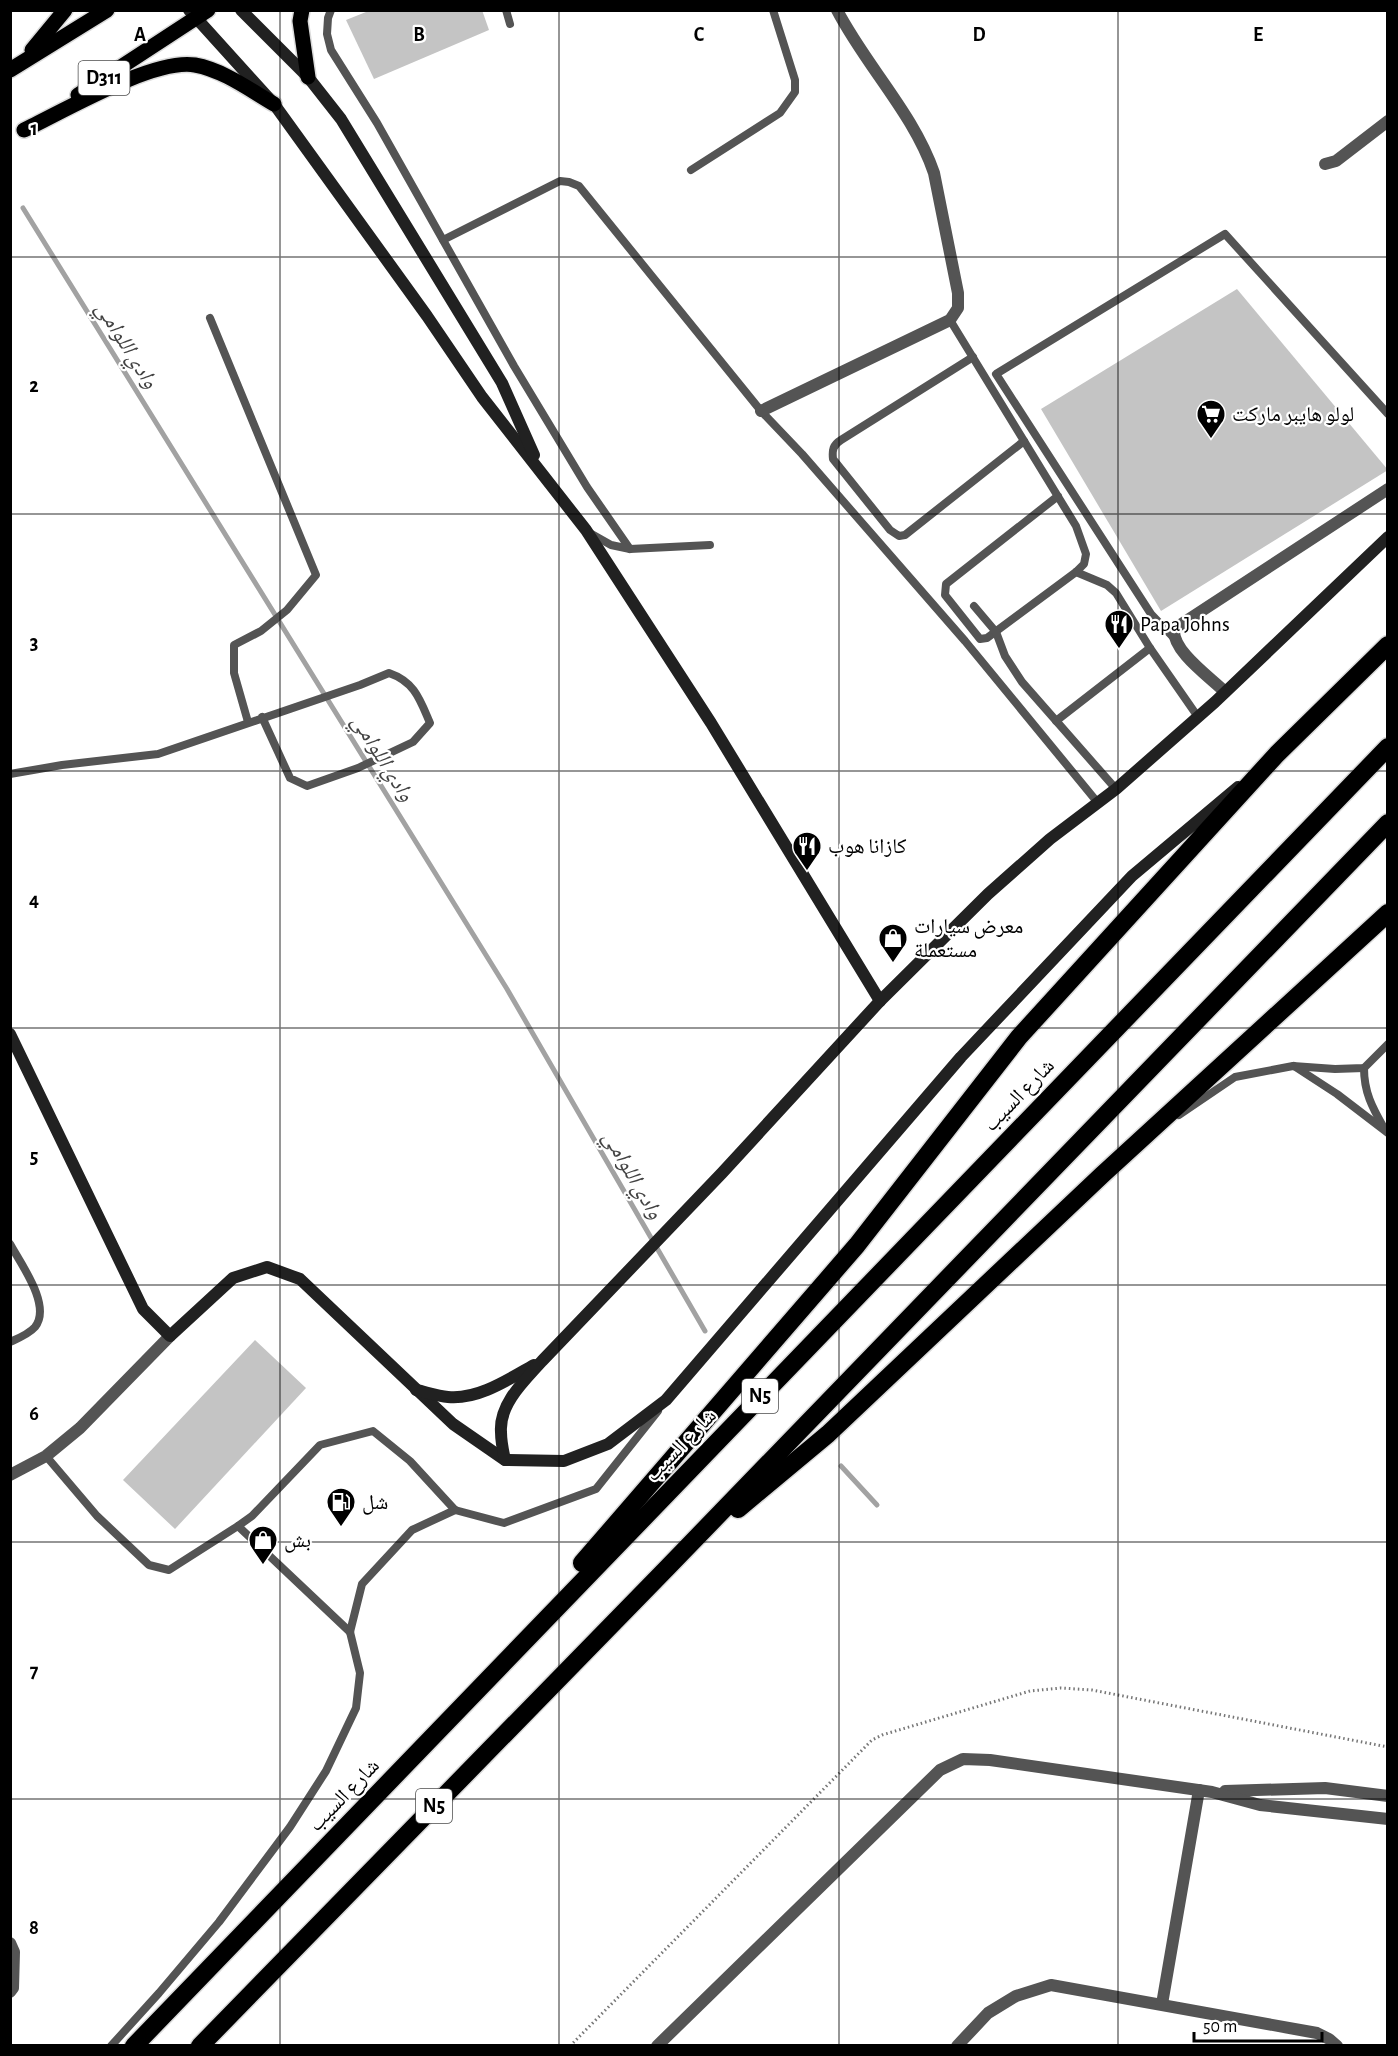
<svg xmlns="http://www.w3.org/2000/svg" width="1398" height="2056" font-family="'Alegreya Sans','Noto Naskh Arabic',sans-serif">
<rect width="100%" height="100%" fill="#fff"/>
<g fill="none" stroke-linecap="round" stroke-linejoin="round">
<g stroke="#a2a2a2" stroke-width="5">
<polyline points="23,208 507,989 705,1331"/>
<polyline points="841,1466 877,1505"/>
</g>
</g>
<g fill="#c4c4c4">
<polygon points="371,10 482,10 489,30 374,79 346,20"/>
<polygon points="1237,289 1388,470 1161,611 1041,409"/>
<polygon points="255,1340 306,1388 175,1529 123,1480"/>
</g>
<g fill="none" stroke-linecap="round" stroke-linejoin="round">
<g stroke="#dbdbdb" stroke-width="18">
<g id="primary">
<polyline points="302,10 300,21 308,77"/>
<polyline points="32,50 65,10"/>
<polyline points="10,70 107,10"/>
<polyline points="78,95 208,10"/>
<path d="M24 130C64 111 154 58 195 65 223 70 250 90 274 104"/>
</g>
</g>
<g stroke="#dbdbdb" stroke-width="21">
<g id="highway">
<polyline points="738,1509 828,1434 1102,1175 1388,913"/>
<polyline points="582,1563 857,1245 1019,1037 1277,754 1388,645"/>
<polyline points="134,2046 1388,747"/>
<polyline points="200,2046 668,1567 1388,823"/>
</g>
</g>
<polyline stroke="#767676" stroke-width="3" stroke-dasharray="1.5 3" stroke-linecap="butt" points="570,2046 872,1740 882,1735 1030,1691 1061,1688 1092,1690 1388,1747"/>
<g stroke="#545454" stroke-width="8">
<polyline points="331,10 328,18 327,34 331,50 377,123 514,366 587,487 630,549"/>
<polyline points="506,10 510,24"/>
<polyline points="691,170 780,113 795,92 795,80 773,10"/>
<polyline points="443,240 560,181 569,182 579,186 761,411 802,454 965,641 1098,803"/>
<polyline points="210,318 316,575 287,610 261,631 234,645 234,673 248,722"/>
<polyline points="950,320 1076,526 1086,554 1084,564 1076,572 987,638 980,639 945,595 946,584 1058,496"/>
<path d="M973 357 841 440C833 445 832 450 833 459L890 530 899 536 905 535 1024 441"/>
<polyline points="588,532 611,545 630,549 710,545"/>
<polyline points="1076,572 1107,585 1116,593 1150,648 1198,717"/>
<polyline points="974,606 996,632 1005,656 1022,682 1116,789"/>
<polyline points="1173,637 1151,614 996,374 1225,234 1388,414"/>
<polyline points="1056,721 1150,648"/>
<path d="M10 774 62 765 158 754 360 685 389 673C415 682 420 700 430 723L413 742 358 768 307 786 290 778 262 717"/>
<polyline points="1294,1066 1337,1094 1388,1133"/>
<path d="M1364 1068C1364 1092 1372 1107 1384 1128"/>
<polyline points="1179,1115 1235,1077 1293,1066 1335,1069 1364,1068 1388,1044"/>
<path d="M10 1244C21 1264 52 1306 35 1327 29 1334 19 1338 10 1342"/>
<polyline points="46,1456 97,1516 149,1565 169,1570 238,1526"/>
<polyline points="350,1632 238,1526 252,1516 320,1445 373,1431 410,1461 455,1510 504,1523 596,1489 658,1411"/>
<polyline points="111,2046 159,1993 219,1922 290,1827 326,1771 356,1708 360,1673 350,1632 362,1584 412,1530 455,1510"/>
</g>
<g stroke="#545454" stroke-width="12">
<polyline points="1325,164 1336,161 1388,121"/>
<path d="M761 411 950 320 958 308V293L934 173C914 114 866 66 837 10"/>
<path d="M1225 692C1210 677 1172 651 1174 629L1388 489"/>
<polyline points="10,1475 46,1456 80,1428 170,1336"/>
<polyline points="1225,1791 1325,1788 1388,1796"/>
<polyline points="10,1943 14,1952 13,1988 10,1992"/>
<polyline points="1162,2004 1199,1790"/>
<polyline points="657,2046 940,1770 963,1759 990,1760 1212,1792 1260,1805 1388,1819"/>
<polyline points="957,2046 988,2013 1016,1996 1051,1985 1317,2033 1329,2039 1337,2046"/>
</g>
<g stroke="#212121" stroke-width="12">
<polyline points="189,10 274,104 427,316 482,397 586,530 711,723 880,1001"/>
<polyline points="241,10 308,77 341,119 502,383 534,455"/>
<polyline points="10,1034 143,1309 170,1336 233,1278 267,1267 300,1279 453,1424 505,1460 564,1461 608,1444 666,1400 961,1057 1132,876 1238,787"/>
<path d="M416 1390C426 1392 437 1396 448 1397 478 1400 509 1379 534 1365"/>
<path d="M505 1460C503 1451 501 1441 501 1432 499 1404 524 1381 542 1361L722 1173 880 1001 988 894 1050 839 1116 789 1215 702 1388 537"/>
</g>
<use href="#primary" stroke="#000" stroke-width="15"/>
<use href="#highway" stroke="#000" stroke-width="18"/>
</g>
<path fill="none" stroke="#000" stroke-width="1.5" stroke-opacity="0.55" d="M280 10V2046M559 10V2046M839 10V2046M1118 10V2046M10 257H1388M10 514H1388M10 771H1388M10 1028H1388M10 1285H1388M10 1542H1388M10 1799H1388"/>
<defs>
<g id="supermarket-pin" transform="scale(1.5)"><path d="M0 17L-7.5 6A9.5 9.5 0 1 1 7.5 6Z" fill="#000" stroke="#fff"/><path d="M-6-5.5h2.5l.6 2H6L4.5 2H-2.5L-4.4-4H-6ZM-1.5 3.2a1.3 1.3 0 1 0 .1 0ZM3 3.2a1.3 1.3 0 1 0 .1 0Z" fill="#fff"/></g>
<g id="restaurant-pin" transform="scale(1.5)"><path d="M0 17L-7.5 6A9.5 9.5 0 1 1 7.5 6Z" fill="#000" stroke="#fff"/><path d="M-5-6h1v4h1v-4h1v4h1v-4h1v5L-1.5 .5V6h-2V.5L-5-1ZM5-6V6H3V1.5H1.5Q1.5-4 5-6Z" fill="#fff"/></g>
<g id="shop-pin" transform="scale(1.5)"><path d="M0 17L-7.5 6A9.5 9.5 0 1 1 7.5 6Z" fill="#000" stroke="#fff"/><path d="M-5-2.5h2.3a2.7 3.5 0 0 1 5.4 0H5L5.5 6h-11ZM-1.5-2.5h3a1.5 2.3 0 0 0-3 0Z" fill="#fff"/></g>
<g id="fuel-pin" transform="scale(1.5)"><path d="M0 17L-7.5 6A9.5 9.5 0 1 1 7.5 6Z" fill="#000" stroke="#fff"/><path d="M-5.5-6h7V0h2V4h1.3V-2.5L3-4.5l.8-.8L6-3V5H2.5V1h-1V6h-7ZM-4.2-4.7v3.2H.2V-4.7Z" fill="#fff"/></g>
</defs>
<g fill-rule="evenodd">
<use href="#supermarket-pin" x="1211" y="414"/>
<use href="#restaurant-pin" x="1119" y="624"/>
<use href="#restaurant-pin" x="807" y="846"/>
<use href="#shop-pin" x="893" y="938"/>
<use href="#fuel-pin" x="341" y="1502"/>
<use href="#shop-pin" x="263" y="1540"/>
</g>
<g text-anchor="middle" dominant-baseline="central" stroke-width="4.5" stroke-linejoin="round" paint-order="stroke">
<g fill="#fff" stroke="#4c4c4c" stroke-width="1.5">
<rect x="78.5" y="61" width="51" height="34" rx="4.5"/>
<rect x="742" y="1379" width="36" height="34" rx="4.5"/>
<rect x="416" y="1789" width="36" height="34" rx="4.5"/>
</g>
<g font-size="20" font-weight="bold" fill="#000">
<text x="104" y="78">D311</text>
<text x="760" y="1396">N5</text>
<text x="434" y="1806">N5</text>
</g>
<g font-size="21" fill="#000" stroke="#fff" text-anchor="start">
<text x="1232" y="414">لولو هايبر ماركت</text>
<text x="1140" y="624">Papa Johns</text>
<text x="828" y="846">كازانا هوب</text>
<text x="914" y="926">معرض سيارات<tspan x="914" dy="24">مستعملة</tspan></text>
<text x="362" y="1502">شل</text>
<text x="284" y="1540">بش</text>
</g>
<g font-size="21" fill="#000" stroke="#fff">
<text transform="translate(1019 1095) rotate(-46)">شارع السيب</text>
<text transform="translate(681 1445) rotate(-46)">شارع السيب</text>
<text transform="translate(344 1795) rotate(-46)">شارع السيب</text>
</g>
<g font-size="22" font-style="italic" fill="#434343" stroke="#fff">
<text transform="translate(127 345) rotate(58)">وادي اللوامي</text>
<text transform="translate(383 758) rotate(58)">وادي اللوامي</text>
<text transform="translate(633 1175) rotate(60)">وادي اللوامي</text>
</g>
</g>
<g font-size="20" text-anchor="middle" font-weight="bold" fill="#000" stroke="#fff" stroke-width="4.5" stroke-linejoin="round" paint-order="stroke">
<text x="140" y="41">A</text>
<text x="419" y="41">B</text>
<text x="699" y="41">C</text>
<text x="979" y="41">D</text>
<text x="1258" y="41">E</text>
<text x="34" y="135">1</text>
<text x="34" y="392">2</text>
<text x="34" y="649">3</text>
<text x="34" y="906">4</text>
<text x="34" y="1163">5</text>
<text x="34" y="1420">6</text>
<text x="34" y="1677">7</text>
<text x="34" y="1934">8</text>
</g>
<rect width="1398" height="2056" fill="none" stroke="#000000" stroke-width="24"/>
<path d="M1194 2032v9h128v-9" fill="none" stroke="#000000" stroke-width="3"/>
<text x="1203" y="2032" font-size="18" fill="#000000" stroke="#ffffff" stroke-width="4.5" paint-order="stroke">50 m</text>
</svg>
